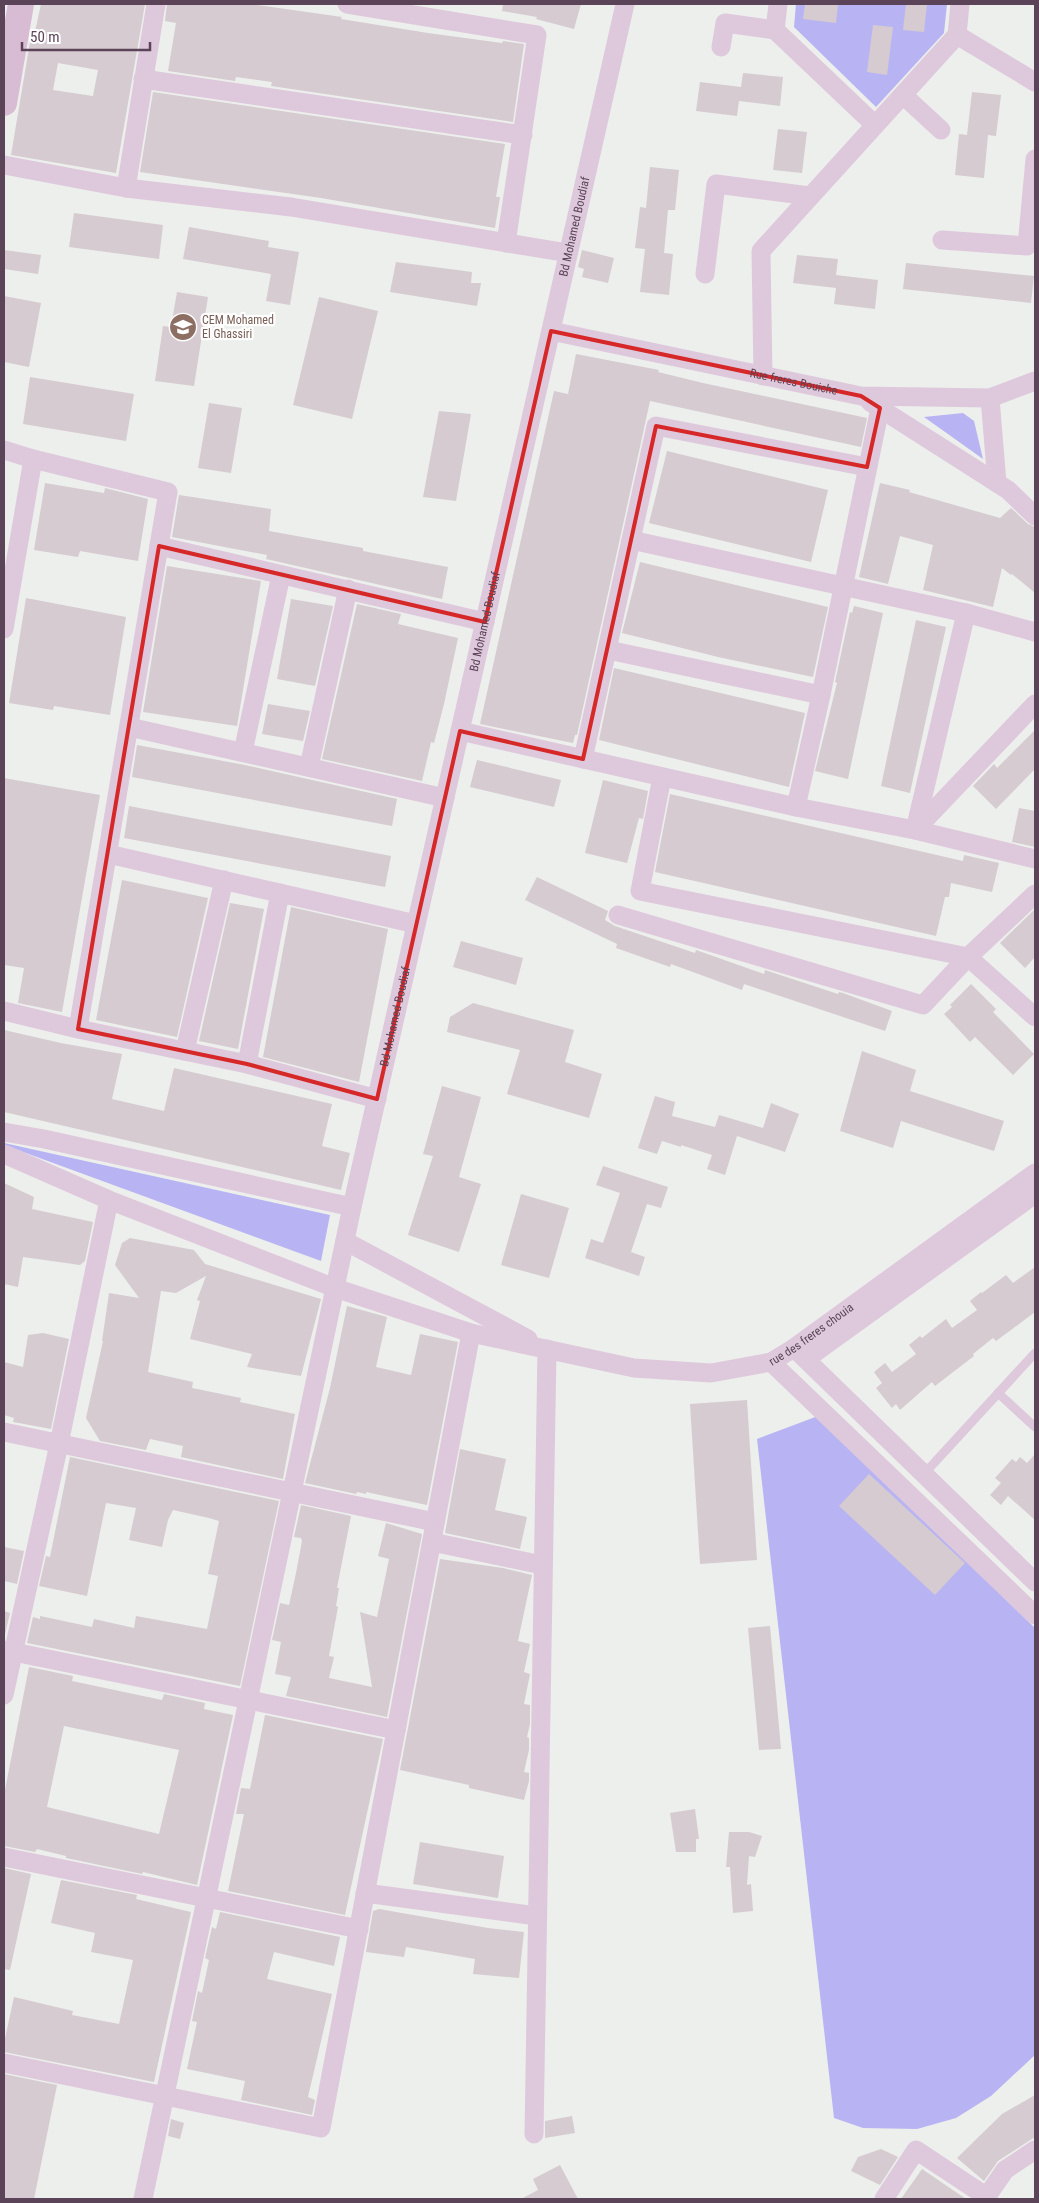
<svg xmlns="http://www.w3.org/2000/svg" width="1039" height="2203" font-family="'Roboto Condensed',sans-serif">
<rect width="100%" height="100%" fill="#edefec"/>
<g fill="#b8b4f3">
<polygon points="796,4 947,4 944,33 876,107 794,27"/>
<polygon points="963,413 974,421 983,459 924,417"/>
<polygon points="4,1143 330,1215 321,1261 4,1145"/>
<polygon points="818,1416 1035,1628 1035,2055 991,2096 956,2118 917,2129 863,2128 834,2118 757,1439"/>
</g>
<g fill="#d5cbd1" fill-rule="evenodd">
<path d="M41 4H145L116 173 11 155 31 36H34ZM58 63 98 70 93 96 53 90Z"/>
<polygon points="167,4 251,4 342,17 341,19 428,33 502,43 503,41 524,44 513,122 271,86 272,82 236,77 235,81 168,71 176,23 165,21"/>
<polygon points="503,4 581,4 574,29 536,19 537,17 502,11"/>
<polygon points="805,4 838,4 836,23 803,19"/>
<polygon points="906,4 927,4 924,32 903,30"/>
<polygon points="873,25 893,27 887,75 867,72"/>
<polygon points="743,73 783,77 780,106 739,101 737,116 696,111 700,82 741,87"/>
<polygon points="153,92 505,144 496,197 500,197 495,228 321,198 140,172"/>
<polygon points="972,92 1001,95 996,136 988,135 984,178 955,175 959,134 967,135"/>
<polygon points="778,129 807,132 802,173 773,170"/>
<polygon points="650,167 679,170 675,210 668,210 664,253 673,254 669,295 640,292 645,249 635,248 640,207 646,208"/>
<polygon points="74,213 163,225 159,259 69,247"/>
<polygon points="189,227 269,241 268,247 299,252 290,305 266,301 271,274 183,259"/>
<polygon points="4,250 41,255 38,274 4,269"/>
<polygon points="582,250 614,258 608,283 582,277 584,269 578,267"/>
<polygon points="797,255 838,259 836,275 878,280 875,309 834,304 836,288 793,283"/>
<polygon points="396,262 472,272 471,283 481,283 477,306 390,292"/>
<polygon points="906,263 1034,276 1031,303 903,289"/>
<polygon points="177,292 208,297 194,386 155,381 163,326 171,327"/>
<polygon points="4,296 41,303 29,367 4,362"/>
<polygon points="319,297 378,311 352,419 293,405"/>
<polygon points="576,354 659,370 658,372 703,383 867,418 861,447 650,401 577,735 575,735 573,743 480,724 554,391 568,394"/>
<polygon points="30,377 134,394 126,441 23,424"/>
<polygon points="209,403 242,408 231,473 198,468"/>
<polygon points="439,411 471,414 456,501 423,497"/>
<polygon points="667,451 828,490 811,562 649,523"/>
<polygon points="45,483 104,493 105,488 148,499 138,561 80,551 78,557 34,550"/>
<polygon points="880,483 910,490 909,492 1000,518 1011,508 1028,524 1035,527 1035,593 1012,574 1011,575 1002,568 993,607 923,590 933,545 900,536 888,584 859,577"/>
<polygon points="179,495 271,509 269,531 363,548 363,551 448,567 442,599 266,559 267,555 172,537"/>
<polygon points="640,562 828,607 813,677 718,657 622,633"/>
<polygon points="167,566 261,581 237,726 143,712"/>
<polygon points="26,598 126,617 110,715 54,706 53,710 9,703"/>
<polygon points="291,599 333,606 315,686 277,679"/>
<polygon points="357,604 401,614 398,624 458,638 444,704 434,743 431,742 422,781 322,759"/>
<polygon points="854,606 883,613 848,779 815,771 837,683 835,682 850,612 852,613"/>
<polygon points="916,620 946,627 910,793 881,786"/>
<polygon points="614,668 805,713 789,787 599,740"/>
<polygon points="268,704 310,711 303,741 262,734"/>
<polygon points="1035,730 1035,769 996,809 973,786 994,764 997,768"/>
<polygon points="137,745 245,765 397,799 392,826 132,777"/>
<polygon points="477,760 561,780 554,807 470,787"/>
<polygon points="4,778 100,795 62,1012 18,1003 24,968 4,965"/>
<polygon points="603,780 648,791 643,819 639,818 627,863 585,853"/>
<polygon points="670,794 963,861 964,855 999,863 992,892 951,883 949,897 945,897 936,936 655,872"/>
<polygon points="129,806 391,856 385,887 124,838"/>
<polygon points="1019,808 1035,811 1035,847 1012,842"/>
<polygon points="537,877 608,911 605,920 615,926 695,953 696,950 764,974 765,970 838,994 839,992 843,993 892,1011 885,1031 744,984 742,990 671,964 670,967 616,948 617,944 525,900"/>
<polygon points="122,880 208,898 177,1037 96,1020"/>
<polygon points="230,903 264,909 238,1049 199,1041"/>
<polygon points="291,907 388,929 359,1082 263,1057"/>
<polygon points="1035,909 1035,957 1025,968 1000,943"/>
<polygon points="461,941 523,958 516,985 453,967"/>
<polygon points="971,984 996,1009 993,1012 1034,1054 1013,1075 975,1037 970,1042 944,1014 952,1007 950,1005"/>
<polygon points="473,1003 574,1030 565,1062 602,1074 589,1118 507,1094 520,1050 447,1032 450,1017"/>
<polygon points="4,1030 61,1043 122,1054 112,1099 164,1111 174,1068 332,1104 322,1146 350,1153 341,1190 4,1112"/>
<polygon points="862,1051 916,1070 910,1091 1004,1121 994,1151 901,1121 893,1148 840,1131"/>
<polygon points="442,1086 481,1097 459,1177 481,1184 459,1252 408,1235 433,1156 423,1154"/>
<polygon points="655,1096 675,1102 672,1116 715,1127 719,1115 763,1128 771,1103 799,1114 785,1152 737,1136 725,1175 707,1169 712,1155 681,1145 681,1147 662,1141 657,1154 638,1148"/>
<polygon points="603,1166 668,1187 661,1208 647,1204 631,1252 645,1257 639,1276 585,1258 591,1239 603,1243 620,1193 596,1185"/>
<polygon points="4,1183 34,1197 32,1209 93,1222 85,1261 80,1265 23,1257 18,1287 4,1284"/>
<polygon points="521,1194 569,1208 549,1278 501,1265"/>
<polygon points="130,1238 194,1250 205,1264 321,1299 301,1376 247,1367 252,1354 190,1339 200,1301 197,1300 206,1276 176,1293 161,1291 148,1372 193,1382 192,1388 241,1398 240,1402 295,1414 283,1479 181,1457 183,1446 150,1439 146,1450 100,1441 86,1418 103,1341 102,1341 109,1293 139,1298 115,1265 122,1243"/>
<polygon points="1035,1267 1035,1312 996,1341 993,1338 973,1354 974,1356 935,1386 932,1382 900,1410 896,1404 892,1408 876,1388 882,1383 874,1372 885,1363 892,1372 916,1354 909,1345 920,1336 922,1338 946,1319 952,1328 977,1310 970,1301 981,1292 982,1293 1006,1275 1013,1283"/>
<polygon points="347,1306 387,1317 376,1367 411,1375 420,1334 458,1342 427,1505 366,1492 366,1494 357,1492 356,1494 305,1483 330,1388"/>
<polygon points="43,1333 69,1339 51,1429 13,1422 14,1418 4,1415 4,1362 23,1367 28,1335"/>
<polygon points="747,1400 757,1560 700,1564 690,1404"/>
<polygon points="460,1449 506,1459 495,1510 527,1517 520,1549 445,1533"/>
<polygon points="1035,1454 1035,1520 1008,1496 1001,1505 990,1495 1001,1483 995,1478 1012,1459 1016,1462 1020,1457 1027,1463"/>
<polygon points="70,1457 279,1501 240,1686 27,1643 33,1617 40,1619 40,1616 92,1627 94,1619 134,1628 136,1616 207,1629 218,1576 208,1574 219,1521 209,1518 173,1510 168,1520 162,1547 129,1540 136,1508 106,1503 87,1596 39,1586 46,1556 50,1557"/>
<polygon points="869,1474 965,1563 935,1595 839,1506"/>
<polygon points="301,1505 351,1516 337,1588 339,1588 336,1606 338,1607 329,1656 334,1657 329,1678 372,1687 360,1612 377,1617 389,1559 378,1556 386,1523 422,1534 387,1717 286,1696 291,1677 275,1674 281,1642 272,1640 280,1603 289,1605 296,1573 302,1541 301,1538 294,1537"/>
<polygon points="4,1547 24,1551 17,1584 4,1581"/>
<polygon points="440,1559 503,1568 532,1575 518,1641 530,1644 524,1672 530,1674 524,1704 530,1705 530,1724 527,1737 529,1738 529,1750 524,1772 529,1773 529,1781 524,1800 469,1788 469,1785 400,1770"/>
<polygon points="4,1611 10,1613 4,1639"/>
<polygon points="770,1626 781,1749 759,1750 748,1628"/>
<path d="M29 1667 73 1676 72 1681 162 1700 164 1694 205 1703 204 1709 233 1715 197 1885 143 1872 142 1874 66 1858V1856L37 1849 35 1852 4 1846V1795ZM64 1726 179 1750 159 1834 47 1807Z"/>
<polygon points="265,1715 383,1739 345,1915 228,1891 244,1814 236,1814 241,1788 250,1789"/>
<polygon points="695,1809 699,1839 696,1839 696,1852 676,1852 670,1813"/>
<polygon points="729,1832 749,1832 762,1836 755,1857 749,1856 747,1885 751,1884 753,1911 733,1913 730,1867 726,1867"/>
<polygon points="420,1842 504,1856 498,1898 413,1884"/>
<polygon points="4,1868 31,1874 10,1970 4,1969"/>
<polygon points="61,1880 137,1895 136,1899 191,1912 154,2082 4,2052 4,2043 14,1997 73,2011 72,2015 119,2024 133,1960 91,1952 95,1933 51,1923"/>
<polygon points="379,1909 488,1928 524,1932 519,1978 473,1974 475,1959 406,1947 404,1957 366,1952 373,1911"/>
<polygon points="220,1912 340,1937 334,1966 274,1952 267,1979 332,1994 308,2097 315,2100 312,2115 241,2100 245,2081 187,2069 197,2022 192,2021 198,1991 202,1993 209,1960 205,1958 212,1927 216,1929"/>
<polygon points="4,2074 57,2085 34,2199 4,2199"/>
<polygon points="1035,2095 1035,2137 998,2161 984,2181 957,2158 1002,2114"/>
<polygon points="572,2116 575,2133 545,2138 545,2121"/>
<polygon points="171,2119 184,2123 180,2139 168,2136"/>
<polygon points="881,2149 898,2157 880,2185 851,2171 858,2157"/>
<polygon points="560,2165 578,2199 521,2199 538,2190 533,2179"/>
<polygon points="922,2169 966,2199 901,2199"/>
</g>
<g fill="none" stroke-linecap="round" stroke-linejoin="round">
<g stroke="#dec9dc" stroke-width="9">
<polyline points="998,1393 1035,1427"/>
<polyline points="924,1474 1035,1353"/>
</g>
<g stroke="#dec9dc" stroke-width="19">
<polyline points="347,4 537,35 506,243"/>
<polyline points="778,4 775,30 875,125"/>
<polyline points="957,35 1035,82"/>
<polyline points="721,47 725,23 775,30"/>
<polyline points="143,79 523,135"/>
<polyline points="903,95 941,130"/>
<polyline points="4,165 126,188 291,207 568,253"/>
<polyline points="126,188 156,4"/>
<polyline points="942,240 1027,246 1035,159"/>
<polyline points="705,274 716,184 810,196"/>
<path id="s1" d="M551 331 861 396 990 398 1035 381"/>
<polyline points="763,376 761,251 957,35 960,4"/>
<polyline points="990,398 997,483"/>
<polyline points="870,402 1008,490 1035,516"/>
<polyline points="4,450 33,459 168,492 78,1029"/>
<polyline points="631,540 966,613 1035,632"/>
<polyline points="159,546 485,622"/>
<polyline points="4,629 33,459"/>
<polyline points="608,650 821,695"/>
<polyline points="129,727 445,798"/>
<polyline points="460,731 796,807 915,830 1035,859"/>
<polyline points="243,752 281,575"/>
<polyline points="583,759 656,426 867,467"/>
<polyline points="309,767 348,589"/>
<polyline points="662,777 640,891 968,957 1035,1017"/>
<polyline points="796,807 821,695 880,408"/>
<polyline points="916,829 1035,704"/>
<polyline points="915,830 966,613"/>
<polyline points="108,854 416,924"/>
<polyline points="618,915 923,1005 968,957 1035,894"/>
<polyline points="4,1011 78,1029 247,1064 377,1099"/>
<polyline points="185,1051 224,880"/>
<polyline points="247,1064 280,893"/>
<polyline points="4,1132 44,1139 352,1207"/>
<path id="s2" d="M4 1154 109 1200 335 1288 471 1333 634 1368 711 1373 771 1362 794 1348 1035 1173"/>
<polyline points="345,1241 528,1339"/>
<polyline points="794,1348 1035,1582"/>
<polyline points="806,1359 1035,1194"/>
<polyline points="771,1362 1035,1615"/>
<polyline points="4,1432 435,1522"/>
<polyline points="432,1542 542,1565"/>
<polyline points="4,1650 396,1730"/>
<polyline points="4,1695 59,1444 109,1200"/>
<polyline points="4,1857 359,1929"/>
<polyline points="365,1893 537,1916"/>
<polyline points="4,2063 321,2128 471,1333"/>
<polyline points="534,2134 547,1349"/>
<path id="s3" d="M143 2199 352 1207 625 4"/>
<polyline points="884,2199 916,2150 987,2197"/>
<polyline points="985,2199 1005,2170 1035,2150"/>
</g>
<polyline stroke="#d8bcd3" stroke-width="26" points="4,103 21,4"/>
</g>
<path fill="none" stroke="#d62828" stroke-width="4" stroke-linejoin="round" d="M551 331 861 396 880 408 867 467 656 426 583 759 460 731 377 1099 247 1064 78 1029 159 546 485 622Z"/>
<defs>
<g id="school-disc" transform="scale(1.4375)"><circle r="9.5" fill="#8d6e63" stroke="#fff"/><path d="M0-5L7-2L0 1L-7-2ZM-4 1L0 2.5L4 1V4Q0 6-4 4Z" fill="#fff"/></g>
</defs>
<g fill-rule="evenodd">
<use href="#school-disc" x="183" y="327"/>
</g>
<g text-anchor="middle" dominant-baseline="central" stroke-width="4.5" stroke-linejoin="round" paint-order="stroke">
<g font-size="12" fill="#5b4358" stroke="#fff">
<text stroke="none"><textPath href="#s3" startOffset="2019">Bd Mohamed Boudiaf</textPath></text>
<text stroke="none"><textPath href="#s1" startOffset="248">Rue freres Bouiche</textPath></text>
<text stroke="none"><textPath href="#s3" startOffset="1614">Bd Mohamed Boudiaf</textPath></text>
<text stroke="none"><textPath href="#s3" startOffset="1209">Bd Mohamed Boudiaf</textPath></text>
<text stroke="none"><textPath href="#s2" startOffset="854">rue des freres chouia</textPath></text>
</g>
<g font-size="12" fill="#785e54" stroke="#fff" text-anchor="start">
<text x="202" y="320">CEM Mohamed<tspan x="202" dy="14">El Ghassiri</tspan></text>
</g>
</g>
<rect width="1039" height="2203" fill="none" stroke="#5b4358" stroke-width="10"/>
<path d="M22 42v8h128v-8" fill="none" stroke="#5b4358" stroke-width="2.5"/>
<text x="30" y="42" font-size="15" fill="#5b4358" stroke="#ffffff" stroke-width="4" paint-order="stroke">50 m</text>
</svg>
